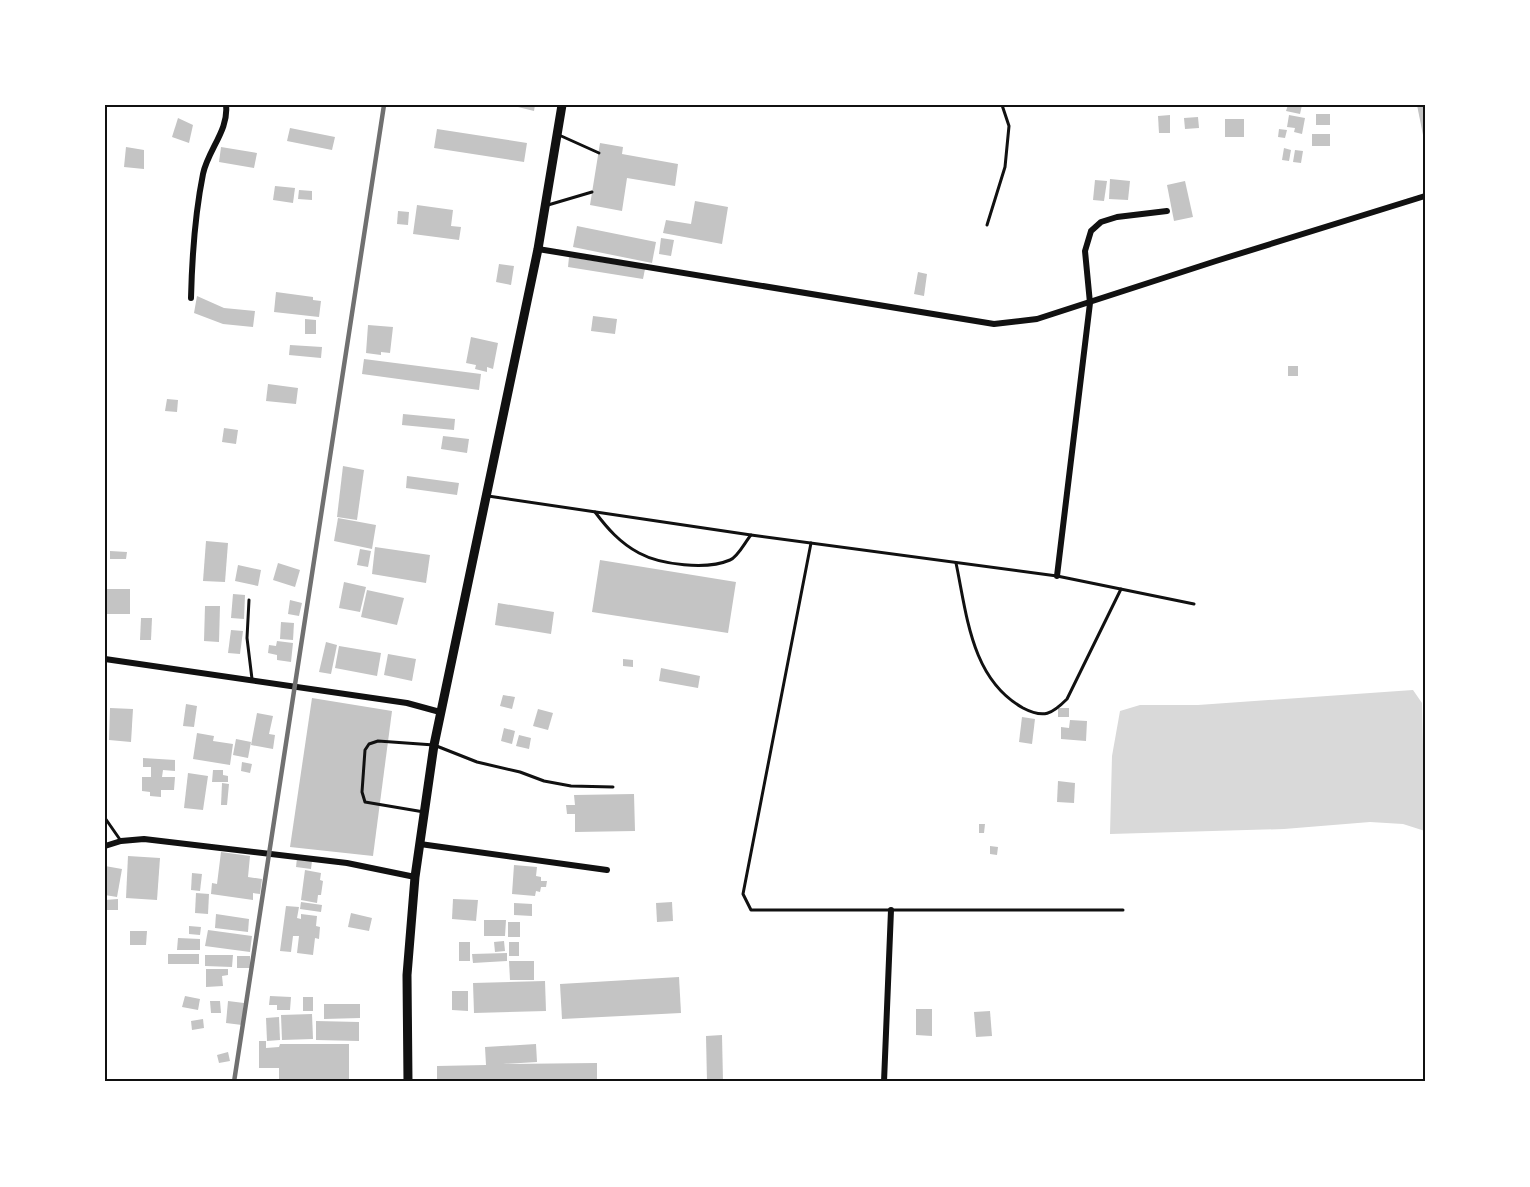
<svg xmlns="http://www.w3.org/2000/svg" width="1530" height="1187" font-family="'Noto Serif',serif">
<rect width="100%" height="100%" fill="#fff"/>
<polygon fill="#d9d9d9" points="1413,690 1422,703 1425,831 1403,824 1370,822 1284,829 1110,834 1112,756 1120,711 1140,705 1198,705"/>
<g fill="#c4c4c4">
<polygon points="510,105 535,105 534,111"/>
<polygon points="1288,105 1302,105 1300,114 1286,111"/>
<polygon points="1417,105 1425,105 1425,140 1424,140"/>
<rect x="1316" y="114" width="14" height="11"/>
<polygon points="1170,115 1170,133 1159,133 1158,116"/>
<polygon points="1289,115 1305,118 1302,134 1294,132 1295,128 1287,127"/>
<polygon points="1198,117 1199,128 1185,129 1184,118"/>
<polygon points="178,118 193,125 189,143 172,137"/>
<rect x="1225" y="119" width="19" height="18"/>
<polygon points="290,128 335,137 332,150 287,141"/>
<polygon points="437,129 527,143 524,162 434,148"/>
<polygon points="1279,129 1287,130 1285,138 1278,137"/>
<rect x="1312" y="134" width="18" height="12"/>
<polygon points="600,143 623,147 622,154 678,164 675,186 627,178 622,211 590,205"/>
<polygon points="126,147 144,150 144,169 124,167"/>
<polygon points="221,147 257,153 254,168 219,162"/>
<polygon points="1284,148 1291,150 1289,161 1282,160"/>
<polygon points="1295,150 1303,151 1301,163 1293,162"/>
<polygon points="1110,179 1130,181 1128,200 1109,199"/>
<polygon points="1095,180 1107,181 1104,201 1093,200"/>
<polygon points="1185,181 1193,217 1174,221 1167,185"/>
<polygon points="275,186 295,188 293,203 273,200"/>
<polygon points="299,190 312,191 312,200 298,199"/>
<polygon points="695,201 728,207 722,244 663,233 666,220 691,224"/>
<polygon points="417,205 453,210 451,226 461,227 459,240 413,234"/>
<polygon points="398,211 409,212 408,225 397,224"/>
<polygon points="577,226 656,242 652,263 573,247"/>
<polygon points="661,238 674,240 671,256 659,254"/>
<polygon points="569,257 645,269 643,279 568,267"/>
<polygon points="499,264 514,266 511,285 496,282"/>
<polygon points="918,272 927,274 924,296 914,294"/>
<polygon points="276,292 313,297 313,300 321,301 319,317 274,312"/>
<polygon points="197,296 224,308 255,311 253,327 223,324 194,313"/>
<polygon points="593,316 617,319 615,334 591,331"/>
<polygon points="305,319 316,320 316,334 305,334"/>
<polygon points="368,325 393,327 390,353 381,352 381,355 366,353"/>
<polygon points="471,337 498,343 493,369 487,367 487,372 475,369 476,365 466,363"/>
<polygon points="290,345 322,347 321,358 289,355"/>
<polygon points="364,359 481,374 479,390 362,374"/>
<rect x="1288" y="366" width="10" height="10"/>
<polygon points="268,384 298,388 296,404 266,401"/>
<polygon points="167,399 178,400 177,412 165,411"/>
<polygon points="403,414 455,419 454,430 402,425"/>
<polygon points="224,428 238,430 236,444 222,442"/>
<polygon points="443,436 469,439 467,453 441,449"/>
<polygon points="343,466 364,470 357,520 337,517"/>
<polygon points="407,476 459,483 457,495 406,488"/>
<polygon points="338,518 376,525 372,549 334,541"/>
<polygon points="206,541 228,543 225,582 203,581"/>
<polygon points="375,547 430,555 426,583 372,574"/>
<polygon points="360,549 371,551 368,567 357,565"/>
<polygon points="110,551 127,552 126,559 110,559"/>
<polygon points="600,560 736,582 728,633 592,612"/>
<polygon points="278,563 300,570 295,587 273,580"/>
<polygon points="238,565 261,570 258,586 235,581"/>
<polygon points="344,582 366,587 360,612 339,608"/>
<rect x="105" y="589" width="25" height="25"/>
<polygon points="367,590 404,598 397,625 361,617"/>
<polygon points="233,594 245,595 244,619 231,618"/>
<polygon points="290,600 302,603 299,616 288,614"/>
<polygon points="498,603 554,612 551,634 495,625"/>
<polygon points="205,606 220,606 219,642 204,641"/>
<polygon points="141,618 152,618 151,640 140,640"/>
<polygon points="281,622 294,623 293,640 280,639"/>
<polygon points="231,630 243,631 240,654 228,653"/>
<polygon points="277,641 293,643 291,662 277,660 277,655 268,653 269,645 276,646"/>
<polygon points="326,642 337,645 331,674 319,672"/>
<polygon points="339,646 381,653 377,676 335,668"/>
<polygon points="388,654 416,659 412,681 384,675"/>
<polygon points="623,659 633,660 633,667 623,666"/>
<polygon points="661,668 700,676 698,688 659,681"/>
<polygon points="503,695 515,697 512,709 500,706"/>
<polygon points="312,698 392,711 373,856 290,847"/>
<polygon points="186,704 197,706 194,727 183,726"/>
<polygon points="110,708 133,709 131,742 109,740"/>
<rect x="1058" y="708" width="11" height="9"/>
<polygon points="538,709 553,713 548,730 533,726"/>
<polygon points="257,713 273,716 269,734 275,735 273,749 251,745"/>
<polygon points="1022,717 1035,719 1032,744 1019,742"/>
<polygon points="1070,720 1087,721 1086,741 1061,739 1061,727 1069,728"/>
<polygon points="504,728 515,731 512,744 501,741"/>
<polygon points="197,733 214,736 213,741 233,744 230,765 193,759"/>
<polygon points="519,735 531,738 529,749 516,746"/>
<polygon points="236,739 251,742 248,758 233,755"/>
<polygon points="143,758 175,760 175,771 163,770 162,777 175,777 174,790 161,790 161,797 150,796 150,792 142,791 142,777 151,777 151,767 143,767"/>
<polygon points="242,762 252,764 250,773 241,771"/>
<polygon points="213,770 223,770 223,775 228,776 228,782 212,782"/>
<polygon points="188,773 208,776 203,810 184,808"/>
<polygon points="1058,781 1075,783 1074,803 1057,802"/>
<polygon points="222,783 229,784 227,805 221,805"/>
<polygon points="634,794 635,831 575,832 575,814 567,814 566,805 575,805 574,795"/>
<polygon points="979,824 985,824 984,833 979,833"/>
<polygon points="990,846 998,847 997,855 990,854"/>
<polygon points="221,852 250,856 248,877 262,879 260,894 253,893 253,900 211,894 212,883 217,884"/>
<polygon points="128,856 160,858 157,900 126,898"/>
<polygon points="297,858 312,861 311,869 296,867"/>
<polygon points="514,865 537,867 536,876 541,877 541,881 547,881 546,887 541,887 540,892 536,891 535,896 512,894"/>
<polygon points="105,866 122,869 117,897 105,895"/>
<polygon points="305,870 321,873 320,880 323,881 321,895 318,895 317,903 301,900"/>
<polygon points="192,873 202,874 200,891 191,890"/>
<polygon points="196,893 209,894 208,914 195,913"/>
<polygon points="118,899 118,910 105,910 105,900"/>
<polygon points="453,899 478,900 476,921 452,919"/>
<polygon points="301,902 322,905 321,912 300,909"/>
<polygon points="672,902 673,921 657,922 656,903"/>
<polygon points="514,903 532,904 532,916 514,915"/>
<polygon points="286,906 299,907 297,918 301,919 301,914 317,916 316,926 320,927 319,939 315,938 313,955 297,953 299,936 293,936 291,952 280,951"/>
<polygon points="351,913 372,918 369,931 348,927"/>
<polygon points="216,914 249,919 248,932 215,928"/>
<polygon points="484,920 506,920 505,936 484,936"/>
<rect x="508" y="922" width="12" height="15"/>
<polygon points="189,926 201,927 200,935 189,934"/>
<polygon points="208,930 252,936 250,952 205,946"/>
<polygon points="130,931 147,931 146,945 130,945"/>
<polygon points="178,938 200,939 200,950 177,950"/>
<polygon points="504,941 505,951 495,952 494,942"/>
<rect x="459" y="942" width="11" height="19"/>
<rect x="509" y="942" width="10" height="14"/>
<polygon points="507,953 507,961 473,963 472,954"/>
<rect x="168" y="954" width="31" height="10"/>
<polygon points="205,955 233,955 232,967 205,966"/>
<rect x="237" y="956" width="13" height="12"/>
<polygon points="509,961 534,961 534,980 510,980"/>
<polygon points="206,969 228,969 228,975 222,976 223,986 206,987"/>
<polygon points="679,977 681,1013 562,1019 560,984"/>
<polygon points="545,981 546,1011 474,1013 473,983"/>
<polygon points="452,991 468,991 468,1011 452,1010"/>
<polygon points="185,996 200,999 198,1010 182,1007"/>
<polygon points="270,996 291,997 290,1010 277,1010 277,1005 269,1005"/>
<rect x="303" y="997" width="10" height="14"/>
<polygon points="210,1001 220,1001 221,1013 211,1013"/>
<polygon points="228,1001 244,1003 242,1025 226,1023"/>
<polygon points="324,1004 360,1004 360,1018 324,1019"/>
<polygon points="916,1009 932,1009 932,1036 916,1035"/>
<polygon points="990,1011 992,1036 976,1037 974,1012"/>
<polygon points="312,1014 313,1039 282,1040 281,1015"/>
<polygon points="279,1017 280,1040 267,1041 266,1018"/>
<polygon points="203,1019 204,1028 192,1030 191,1021"/>
<polygon points="316,1021 359,1022 359,1041 316,1040"/>
<polygon points="722,1035 723,1082 707,1082 706,1036"/>
<polygon points="259,1041 266,1041 266,1048 279,1047 280,1044 349,1044 349,1079 279,1079 279,1068 259,1068"/>
<polygon points="536,1044 537,1062 503,1064 597,1063 597,1082 437,1082 437,1066 486,1065 485,1047"/>
<polygon points="228,1052 230,1061 219,1063 217,1055"/>
</g>
<g fill="none" stroke-linecap="round" stroke-linejoin="round">
<g stroke="#111" stroke-width="3">
<polyline points="559,135 599,153"/>
<polyline points="548,205 592,192"/>
<polyline points="987,225 1005,167 1009,126 1002,105"/>
<polyline points="488,496 751,535 1057,576 1194,604"/>
<path d="M595 512C607 528 620 543 639 553 661 565 707 570 730 560 738 557 745 542 751 535"/>
<polyline points="811,543 743,894 751,910 1123,910"/>
<path d="M956 563C967 615 971 679 1023 708 1044 719 1052 714 1067 699L1121 589"/>
<polyline points="249,600 247,638 252,679"/>
<polyline points="424,812 365,802 362,792 365,750 369,744 378,741 434,745 477,762 520,772 544,781 571,786 613,787"/>
<polyline points="105,818 121,841"/>
</g>
<g stroke="#111" stroke-width="6">
<polyline points="538,249 994,324 1037,319 1216,261 1425,196"/>
<path d="M191 298C192 257 195 214 203 174 208 150 229 130 226 105"/>
<polyline points="1057,576 1090,303 1085,251 1091,231 1101,222 1117,217 1167,211"/>
<polyline points="105,659 407,703 440,712"/>
<polyline points="420,844 607,870"/>
<polyline points="105,846 121,841 144,839 347,863 415,877"/>
<polyline points="884,1082 891,910"/>
</g>
<polyline stroke="#111" stroke-width="9" points="408,1082 407,975 415,877 434,745 538,249 562,105"/>
<polyline stroke="#707070" stroke-width="4.5" points="234,1082 384,105"/>
</g>
<rect width="1530" height="1187" fill="none" stroke="#ffffff" stroke-width="213"/>
<rect x="106" y="106" width="1318" height="974" fill="none" stroke="#111" stroke-width="2"/>
</svg>
